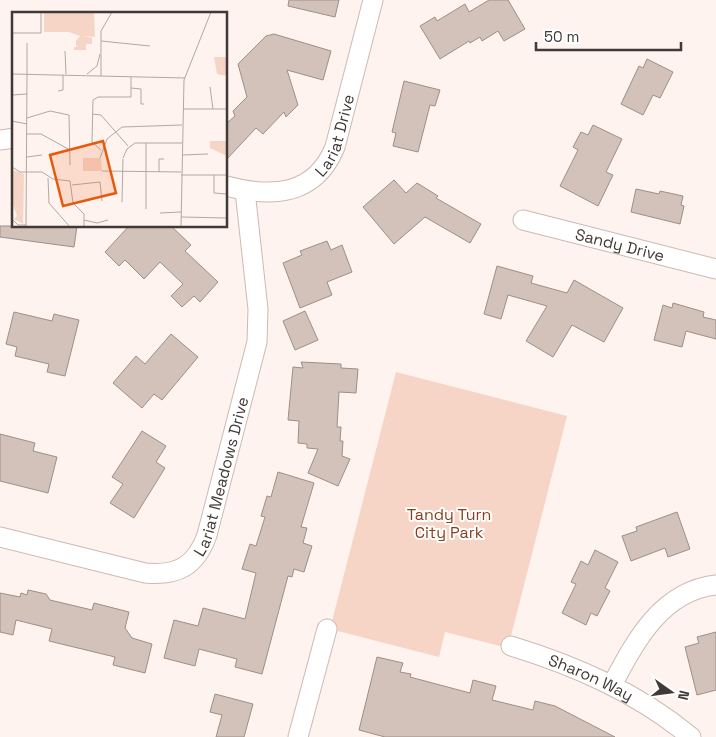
<svg xmlns="http://www.w3.org/2000/svg" width="716" height="737" font-family="'Space Grotesk',sans-serif">
<rect width="100%" height="100%" fill="#fef3ee"/>
<polygon fill="#f6d4c6" points="396,372 567,416 508,648 445,632 439,657 330,629"/>
<g fill="#d3c2ba" stroke="#9e8e87">
<polygon points="289,0 339,0 335,17 288,6"/>
<polygon points="489,0 508,0 525,29 504,41 498,31 482,41 480,37 470,43 469,41 440,59 420,26 435,17 437,21 465,4 469,12"/>
<polygon points="274,34 331,51 323,80 287,70 298,105 286,117 284,112 263,134 256,128 226,160 226,124 235,116 233,111 247,97 238,64 266,36"/>
<polygon points="647,59 673,72 660,98 653,95 643,115 621,104 639,66 643,68"/>
<polygon points="404,81 440,90 435,106 430,105 418,152 393,146 396,133 392,132"/>
<polygon points="593,125 622,139 606,172 613,175 598,206 560,186 578,150 573,147 581,132 588,135"/>
<polygon points="394,180 406,193 417,183 438,196 436,198 481,224 470,243 425,217 394,244 363,207"/>
<polygon points="636,189 659,194 660,191 683,196 681,205 684,206 680,224 631,212"/>
<polygon points="0,226 77,226 74,247 0,237"/>
<polygon points="129,226 171,226 191,245 185,251 218,282 200,302 194,296 182,307 171,296 183,284 160,262 144,279 125,260 119,266 105,252"/>
<polygon points="327,241 331,250 342,245 352,272 327,282 332,295 300,308 283,263 302,255 300,251"/>
<polygon points="497,266 533,276 531,283 567,293 574,280 623,308 604,342 572,325 553,357 526,341 547,306 508,295 501,319 484,314"/>
<polygon points="673,303 704,312 703,317 716,320 716,339 686,331 682,347 654,340 663,305 672,308"/>
<polygon points="305,311 318,340 295,350 283,321"/>
<polygon points="14,312 52,321 54,314 79,320 65,376 47,372 49,364 15,356 17,347 6,344"/>
<polygon points="171,334 198,357 162,400 154,394 142,408 113,383 136,356 145,364"/>
<polygon points="301,362 341,364 341,368 358,369 356,393 339,392 337,427 341,427 340,441 343,441 342,456 350,459 338,486 308,473 318,449 307,448 307,444 298,443 299,421 288,420 293,367 303,368"/>
<polygon points="142,431 166,446 156,462 165,468 134,518 110,503 123,484 112,477"/>
<polygon points="0,434 35,443 33,451 57,457 48,493 0,481"/>
<polygon points="278,472 314,483 301,527 307,528 303,543 312,546 304,572 294,569 292,577 288,576 262,674 235,667 237,659 199,649 195,666 164,658 174,620 198,626 203,608 245,619 256,573 242,569 250,544 256,546 265,517 261,516 267,496 271,497"/>
<polygon points="677,512 690,549 668,557 665,548 631,561 622,536 637,531 636,527"/>
<polygon points="595,550 618,562 605,588 610,591 597,616 591,613 586,625 562,613 576,584 571,582 581,561 588,565"/>
<polygon points="28,590 46,594 50,600 92,610 94,603 129,612 125,628 132,638 152,644 145,673 113,665 115,657 49,641 52,629 16,620 13,635 0,632 0,593 20,597 21,593 27,595"/>
<polygon points="716,632 716,690 697,695 685,647 699,643 697,637"/>
<polygon points="377,657 403,663 400,672 411,674 410,677 470,693 473,680 496,686 492,700 533,710 535,701 555,706 615,737 385,737 359,730"/>
<polygon points="215,694 253,704 244,737 216,737 222,715 210,712"/>
</g>
<g fill="none" stroke-linecap="round" stroke-linejoin="round">
<g stroke="#ccbab3" stroke-width="21">
<g id="minor">
<polyline points="0,140 14,138"/>
<path id="s1" d="M226 186C272 198 315 196 335 147L373 0"/>
<path id="s2" d="M523 220 716 269"/>
<path id="s3" d="M0 537 145 573C178 576 196 566 207 535L257 342 258 309 245 191"/>
<path id="s4" d="M511 646C576 666 638 693 691 737"/>
<path d="M612 685C635 642 661 591 716 585"/>
<polyline points="298,737 327,629"/>
</g>
</g>
<use href="#minor" stroke="#fff" stroke-width="19"/>
</g>
<g text-anchor="middle" dominant-baseline="central" stroke-width="4" stroke-linejoin="round" paint-order="stroke">
<g font-size="16" fill="#403936" stroke="#fff">
<text stroke="none"><textPath href="#s1" startOffset="140">Lariat Drive</textPath></text>
<text stroke="none"><textPath href="#s2" startOffset="100">Sandy Drive</textPath></text>
<text stroke="none"><textPath href="#s3" startOffset="290">Lariat Meadows Drive</textPath></text>
<text stroke="none"><textPath href="#s4" startOffset="86">Sharon Way</textPath></text>
</g>
<g font-size="16" fill="#873f1d" stroke="#fff">
<text x="449" y="514">Tandy Turn<tspan x="449" dy="18">City Park</tspan></text>
</g>
</g>
<g transform="translate(12 12)">
<rect width="215" height="215" fill="#fef3ee"/>
<path d="M32 0H82L83 25 71 24 80 26V32H74V38H62V35H67L64 34V29L68 24 57 20H32ZM202 45H215V64L205 62ZM198 129H215V144L198 136ZM71 146H89L90 159H71ZM0 158 12 162 11 212 2 207 5 204 0 190Z" fill="#f6d4c6"/>
<path fill="none" stroke="#b2a9a4" stroke-width="1" d="M0 21H29V0M89 29 138 34M53 39 54 62M0 62 173 66M15 62V31M75 62 85 54 88 42M89 64V19L100 0M198 75 201 97M119 76 129 77V92H132M46 79 51 78V63M0 83 15 82M171 97H215M80 102 89 103 116 134M15 106 38 99 57 103 58 153M0 109 15 112M14 122H29L58 138M89 138 80 130 81 88 86 85H119V65M170 143 196 142M15 145 30 143M88 146 95 127 110 115 170 113M111 146 115 137 123 131H170M0 155 8 160H30L41 167 58 169 61 191 72 202V215M90 159 169 160M147 160V147H152M169 163H215M202 163V181L215 182M36 166 37 191 58 215M60 173 88 170 90 189M110 190 111 147M134 197V131M148 201 169 200M169 205 215 206M0 207 6 213H14M72 208 85 211 96 208M14 215 15 62M169 215 172 68 199 0"/>
<path fill="#e8590c" fill-opacity="0.15" stroke="#e8590c" stroke-width="2.5" d="M91 129 104 181 51 194 38 143Z"/>
<rect width="215" height="215" fill="none" stroke="#403936" stroke-width="2.5"/>
</g>
<g transform="translate(671 692) rotate(104)" stroke="#ffffff" stroke-width="4" paint-order="stroke">
<path d="M0-4L9 19L0 12L-9 19Z" fill="#403936"/>
<text y="-8" font-size="14" font-weight="bold" text-anchor="middle" fill="#403936">N</text>
</g>
<path d="M536 42v8h145v-8" fill="none" stroke="#403936" stroke-width="2.5"/>
<text x="544" y="42" font-size="15" fill="#403936" stroke="#ffffff" stroke-width="4" paint-order="stroke">50 m</text>
</svg>
